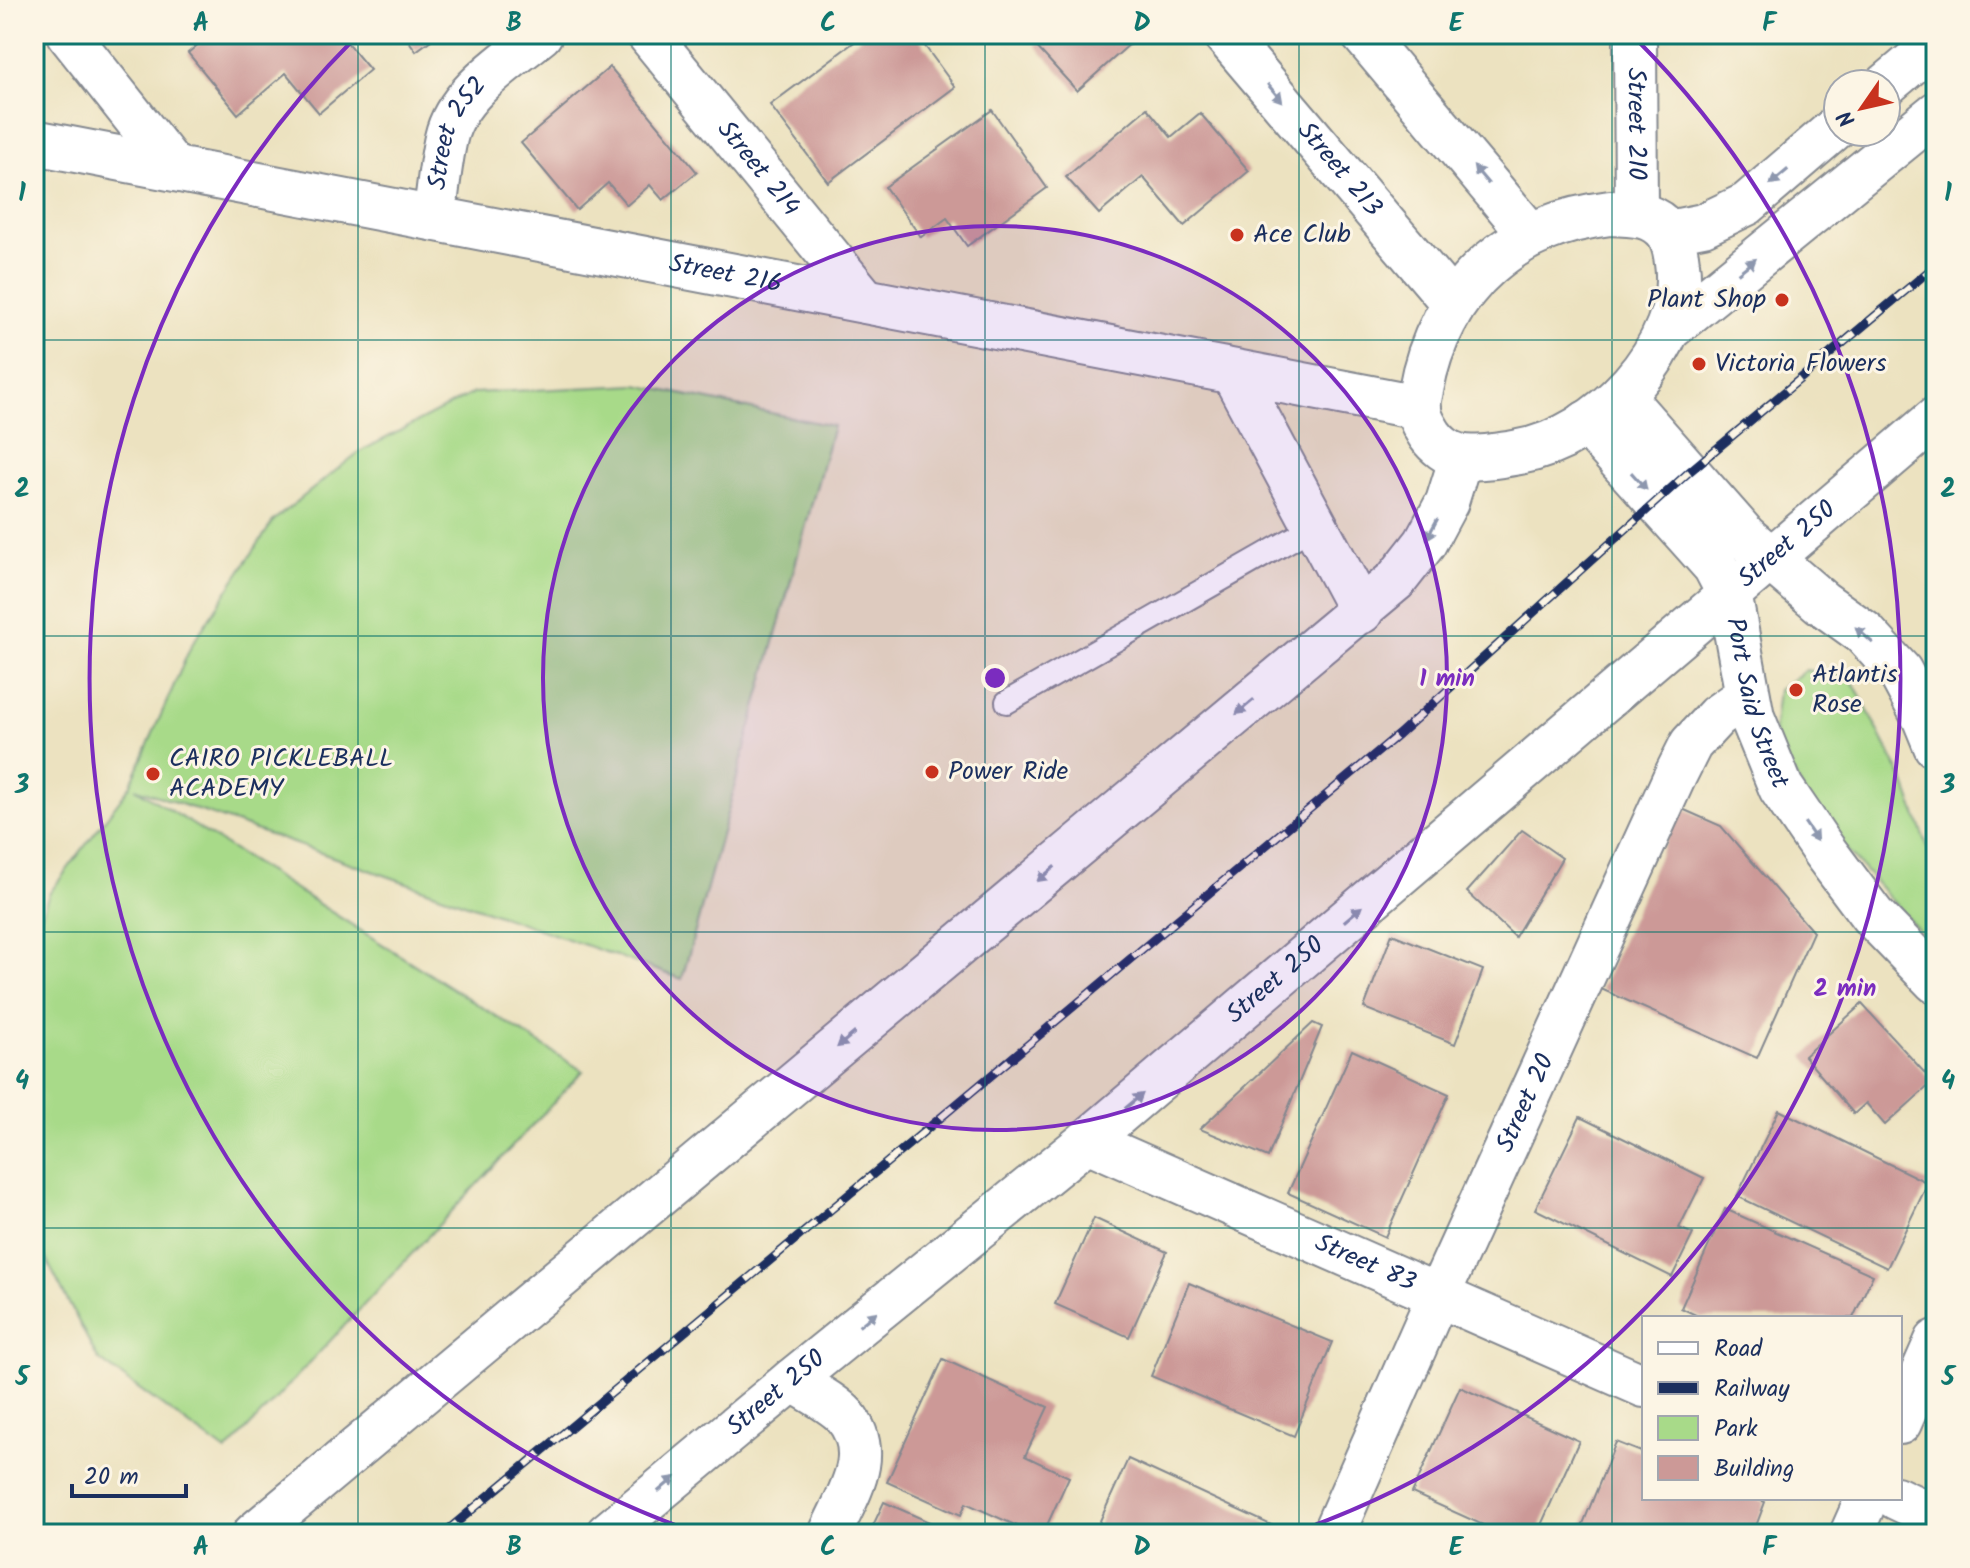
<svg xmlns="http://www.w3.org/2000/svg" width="1970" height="1568" font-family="Kalam,sans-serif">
<rect width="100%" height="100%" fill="#fcf5e5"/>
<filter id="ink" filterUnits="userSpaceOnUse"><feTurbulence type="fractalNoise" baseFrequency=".0125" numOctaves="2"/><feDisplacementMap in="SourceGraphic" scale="16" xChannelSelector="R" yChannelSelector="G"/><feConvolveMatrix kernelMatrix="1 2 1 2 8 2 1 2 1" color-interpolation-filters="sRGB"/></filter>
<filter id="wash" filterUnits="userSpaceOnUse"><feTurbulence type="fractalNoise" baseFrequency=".006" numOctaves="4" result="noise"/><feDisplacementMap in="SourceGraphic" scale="32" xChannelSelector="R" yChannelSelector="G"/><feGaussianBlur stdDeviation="1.8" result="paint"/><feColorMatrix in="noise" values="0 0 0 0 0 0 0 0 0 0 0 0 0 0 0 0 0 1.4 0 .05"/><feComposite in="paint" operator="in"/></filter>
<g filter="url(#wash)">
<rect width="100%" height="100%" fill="#ece2c0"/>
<g fill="#a8da89" stroke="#628474" stroke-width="2">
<polygon points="637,385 833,426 682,979 135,788 583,1071 226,1452 98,1359 34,1236 34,935 49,894 130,786 191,646 274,520 359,452 473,393"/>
<polygon points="1806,670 1851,678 1904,781 1936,870 1936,950 1817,817 1773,735 1778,690"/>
</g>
<g id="blocks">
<g fill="#cc9997">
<polygon points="211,34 340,34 370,70 319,113 286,73 238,114 188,53"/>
<polygon points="404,34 439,34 416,51"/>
<polygon points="865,34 916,34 955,87 828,182 770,105"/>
<polygon points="1047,34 1141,34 1077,91 1035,45"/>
<polygon points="610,67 697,172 663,200 650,185 627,205 608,183 577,210 521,143"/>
<polygon points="1147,108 1171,137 1200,113 1249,171 1184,226 1143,177 1099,214 1066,177"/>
<polygon points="992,110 1047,188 967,246 947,218 921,237 885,187"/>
<polygon points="1680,808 1721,826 1813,932 1757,1058 1601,989"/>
<polygon points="1522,830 1562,858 1515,937 1467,892"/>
<polygon points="1392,934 1483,970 1455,1044 1364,1008"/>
<polygon points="1862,1004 1933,1082 1885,1125 1866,1103 1854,1114 1804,1056"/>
<polygon points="1313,1023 1322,1027 1268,1157 1200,1129"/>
<polygon points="1352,1050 1449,1094 1385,1237 1288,1193"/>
<polygon points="1779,1110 1928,1183 1887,1268 1737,1196"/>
<polygon points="1580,1117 1704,1178 1679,1228 1693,1234 1672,1277 1535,1209"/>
<polygon points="1725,1209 1873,1275 1853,1318 1702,1318 1681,1308"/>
<polygon points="1094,1218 1167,1252 1129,1337 1055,1304"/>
<polygon points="1189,1283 1332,1342 1294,1436 1151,1376"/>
<polygon points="943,1359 1048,1407 1025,1456 1069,1477 1043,1534 1035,1534 966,1503 961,1515 887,1482"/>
<polygon points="1460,1387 1579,1441 1537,1534 1503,1534 1412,1493"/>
<polygon points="1616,1442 1644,1453 1644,1498 1755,1498 1765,1502 1753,1534 1579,1534"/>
<polygon points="1128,1459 1284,1531 1283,1534 1094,1534"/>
<polygon points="884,1502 956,1534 869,1534"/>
</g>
</g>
</g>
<g filter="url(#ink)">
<use href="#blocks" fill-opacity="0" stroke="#84888f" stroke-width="2"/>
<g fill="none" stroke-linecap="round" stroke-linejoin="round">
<g stroke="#84888f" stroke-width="26">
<polyline id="lane" points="1007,702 1315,526"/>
</g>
<g stroke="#84888f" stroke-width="46">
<g id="street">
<polyline points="68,34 175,169"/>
<path id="s1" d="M648 34 867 302"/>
<path id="s2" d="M1224 34 1454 305"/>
<polyline points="1362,34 1531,235"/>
<path id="s3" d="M1635 34 1636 215"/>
<polyline points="1886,85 1936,43"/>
<path id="s4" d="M434 219C438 192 440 164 446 138 456 93 507 62 541 34"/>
<polyline points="1668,232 1703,225 1747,204 1838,126"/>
<polyline points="1665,333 1936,113"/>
<path id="s5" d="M1087 1141 1644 1386"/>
<path d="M792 1380C806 1389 835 1404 845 1416 877 1455 847 1495 830 1534"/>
<polyline points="1900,1423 1936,1341"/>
<polyline points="1896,1498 1936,1517"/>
<polyline points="254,1534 1396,580 1425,543 1447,502 1461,457"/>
<path id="s6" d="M607 1534 792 1380 1087 1141 1936 418"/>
<path id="s7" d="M1333 1534 1438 1296 1674 778 1691 744 1717 716 1748 694"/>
<polyline points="1851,1534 1867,1498"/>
</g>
</g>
<g stroke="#84888f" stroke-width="48">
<g id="secondary">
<path id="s8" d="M34 142 1418 407"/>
<path d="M1610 213C1623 214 1639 213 1651 219 1670 228 1675 244 1677 263 1689 347 1598 439 1519 452 1502 455 1475 460 1459 456 1448 453 1437 445 1430 435 1425 427 1419 418 1419 408 1418 402 1420 395 1421 390 1429 343 1453 295 1489 264 1525 233 1563 219 1610 213Z"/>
<polyline points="1233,372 1361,611"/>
<polyline points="1621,396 1745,537 1821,602 1864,633 1900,672 1925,719 1936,746"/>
<path id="s9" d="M1587 423 1715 566 1729 593 1752 717 1781 788 1824 851 1872 915 1936 981"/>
</g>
</g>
<use href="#lane" stroke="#fff" stroke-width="22"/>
<use href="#street" stroke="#fff" stroke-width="42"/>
<use href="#secondary" stroke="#fff" stroke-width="44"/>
<g stroke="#1b2f5e" stroke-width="9">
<polyline id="rail" points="443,1534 1398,735 1689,472 1936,265"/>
</g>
<use href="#rail" stroke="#fcf5e5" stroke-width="6" stroke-dasharray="18" stroke-linecap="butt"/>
</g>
<defs><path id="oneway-solid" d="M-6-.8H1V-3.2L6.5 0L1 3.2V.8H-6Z" transform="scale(2)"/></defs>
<g fill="#8d97ae">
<use href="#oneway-solid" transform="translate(1275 93) rotate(50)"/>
<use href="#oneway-solid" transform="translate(1481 175) rotate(-130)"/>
<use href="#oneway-solid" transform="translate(1779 177) rotate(140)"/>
<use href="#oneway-solid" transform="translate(1747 266) rotate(-39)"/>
<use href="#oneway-solid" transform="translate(1639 481) rotate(48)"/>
<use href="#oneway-solid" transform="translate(1432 529) rotate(118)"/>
<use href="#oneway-solid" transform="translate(1864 635) rotate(-138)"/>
<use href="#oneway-solid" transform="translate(1245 707) rotate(140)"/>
<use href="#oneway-solid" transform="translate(1811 832) rotate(56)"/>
<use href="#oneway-solid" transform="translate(1046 874) rotate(140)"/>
<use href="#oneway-solid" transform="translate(1353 914) rotate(-40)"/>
<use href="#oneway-solid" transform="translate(846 1040) rotate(140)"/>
<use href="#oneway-solid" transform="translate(1134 1101) rotate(-40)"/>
<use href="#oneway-solid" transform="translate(868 1319) rotate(-39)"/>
<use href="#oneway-solid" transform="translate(667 1484) rotate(-40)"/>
</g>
</g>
<path fill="none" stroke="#0f766e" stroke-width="2" stroke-opacity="0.55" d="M358 34V1534M671 34V1534M985 34V1534M1299 34V1534M1612 34V1534M34 340H1936M34 636H1936M34 932H1936M34 1228H1936"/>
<circle cx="995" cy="678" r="452" fill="#7b2cbf" fill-opacity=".12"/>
<g fill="none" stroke="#7b2cbf" stroke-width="4">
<circle cx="995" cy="678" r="452"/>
<path d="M700 1534A905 905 0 0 1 355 38M1635 38A905 905 0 0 1 1290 1534"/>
</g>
<g fill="#c8321e" stroke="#fcf5e5" stroke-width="3">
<circle cx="1237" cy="235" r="8"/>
<circle cx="1782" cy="300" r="8"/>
<circle cx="1699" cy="364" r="8"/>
<circle cx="1796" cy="690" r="8"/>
<circle cx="932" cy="772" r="8"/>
<circle cx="153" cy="774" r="8"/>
</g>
<g text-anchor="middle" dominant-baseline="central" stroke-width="6" stroke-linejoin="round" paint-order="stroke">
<g font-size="26" fill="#1b2f5e" stroke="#fcf5e5">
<text stroke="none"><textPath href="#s3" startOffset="90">Street 210</textPath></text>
<text stroke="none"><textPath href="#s4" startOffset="90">Street 252</textPath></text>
<text stroke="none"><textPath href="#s1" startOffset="174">Street 214</textPath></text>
<text stroke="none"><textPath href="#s2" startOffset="178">Street 213</textPath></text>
<text stroke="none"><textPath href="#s8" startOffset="704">Street 216</textPath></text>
<text stroke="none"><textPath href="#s6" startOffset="1540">Street 250</textPath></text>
<text stroke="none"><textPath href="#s9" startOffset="336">Port Said Street</textPath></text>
<text stroke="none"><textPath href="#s6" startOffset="868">Street 250</textPath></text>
<text stroke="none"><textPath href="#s7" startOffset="472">Street 20</textPath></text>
<text stroke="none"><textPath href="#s5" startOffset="304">Street 83</textPath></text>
<text stroke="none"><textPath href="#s6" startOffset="220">Street 250</textPath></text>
</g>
<g font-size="26" fill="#1b2f5e" stroke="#fcf5e5" text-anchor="start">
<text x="1253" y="235">Ace Club</text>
<text x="1766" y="300" text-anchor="end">Plant Shop</text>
<text x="1715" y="364">Victoria Flowers</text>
<text x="1812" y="675">Atlantis<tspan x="1812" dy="30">Rose</tspan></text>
<text x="169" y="759">CAIRO PICKLEBALL<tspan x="169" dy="30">ACADEMY</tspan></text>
<text x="948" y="772">Power Ride</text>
</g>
</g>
<circle cx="995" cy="678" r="12" fill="#7b2cbf" stroke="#fcf5e5" stroke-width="4"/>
<g font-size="24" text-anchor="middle" font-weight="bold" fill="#7b2cbf" stroke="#fcf5e5" stroke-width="6" stroke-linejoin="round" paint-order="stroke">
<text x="1447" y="686">1 min</text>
<text x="1845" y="996">2 min</text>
</g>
<rect width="1970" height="1568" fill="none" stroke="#fcf5e5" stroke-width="88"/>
<rect x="1642" y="1316" width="260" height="184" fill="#fcf5e5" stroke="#a2a6af" stroke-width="2"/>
<rect x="1658" y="1342" width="40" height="12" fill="#ffffff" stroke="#a2a6af" stroke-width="2"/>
<text x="1714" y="1356" font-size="24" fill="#1b2f5e">Road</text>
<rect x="1658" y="1382" width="40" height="12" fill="#1b2f5e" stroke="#a2a6af" stroke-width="2"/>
<text x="1714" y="1396" font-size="24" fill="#1b2f5e">Railway</text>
<rect x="1658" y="1416" width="40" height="24" fill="#a8da89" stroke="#a2a6af" stroke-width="2"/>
<text x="1714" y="1436" font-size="24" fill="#1b2f5e">Park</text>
<rect x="1658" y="1456" width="40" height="24" fill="#cc9997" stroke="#a2a6af" stroke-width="2"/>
<text x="1714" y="1476" font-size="24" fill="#1b2f5e">Building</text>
<g transform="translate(1862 108) rotate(236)"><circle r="38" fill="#fcf5e5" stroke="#a2a6af" stroke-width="2"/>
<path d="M0-6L14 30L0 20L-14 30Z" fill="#c8321e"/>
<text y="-12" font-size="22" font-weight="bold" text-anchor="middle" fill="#1b2f5e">N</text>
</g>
<path d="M72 1484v12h114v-12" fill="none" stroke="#1b2f5e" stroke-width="4"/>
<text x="84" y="1484" font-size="24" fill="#1b2f5e" stroke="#fcf5e5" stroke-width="6" paint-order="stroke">20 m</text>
<rect x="44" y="44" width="1882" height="1480" fill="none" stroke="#0f766e" stroke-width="3"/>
<g font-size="26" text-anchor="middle" font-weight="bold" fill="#0f766e">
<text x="201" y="31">A</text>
<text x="514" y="31">B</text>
<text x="828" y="31">C</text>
<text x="1142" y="31">D</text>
<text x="1456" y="31">E</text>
<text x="1769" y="31">F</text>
<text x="22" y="201">1</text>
<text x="1948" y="201">1</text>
<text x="22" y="497">2</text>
<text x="1948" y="497">2</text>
<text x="22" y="793">3</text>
<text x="1948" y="793">3</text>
<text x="22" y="1089">4</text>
<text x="1948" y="1089">4</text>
<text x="22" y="1385">5</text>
<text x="1948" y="1385">5</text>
<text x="201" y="1555">A</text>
<text x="514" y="1555">B</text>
<text x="828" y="1555">C</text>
<text x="1142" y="1555">D</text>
<text x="1456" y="1555">E</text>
<text x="1769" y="1555">F</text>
</g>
</svg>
